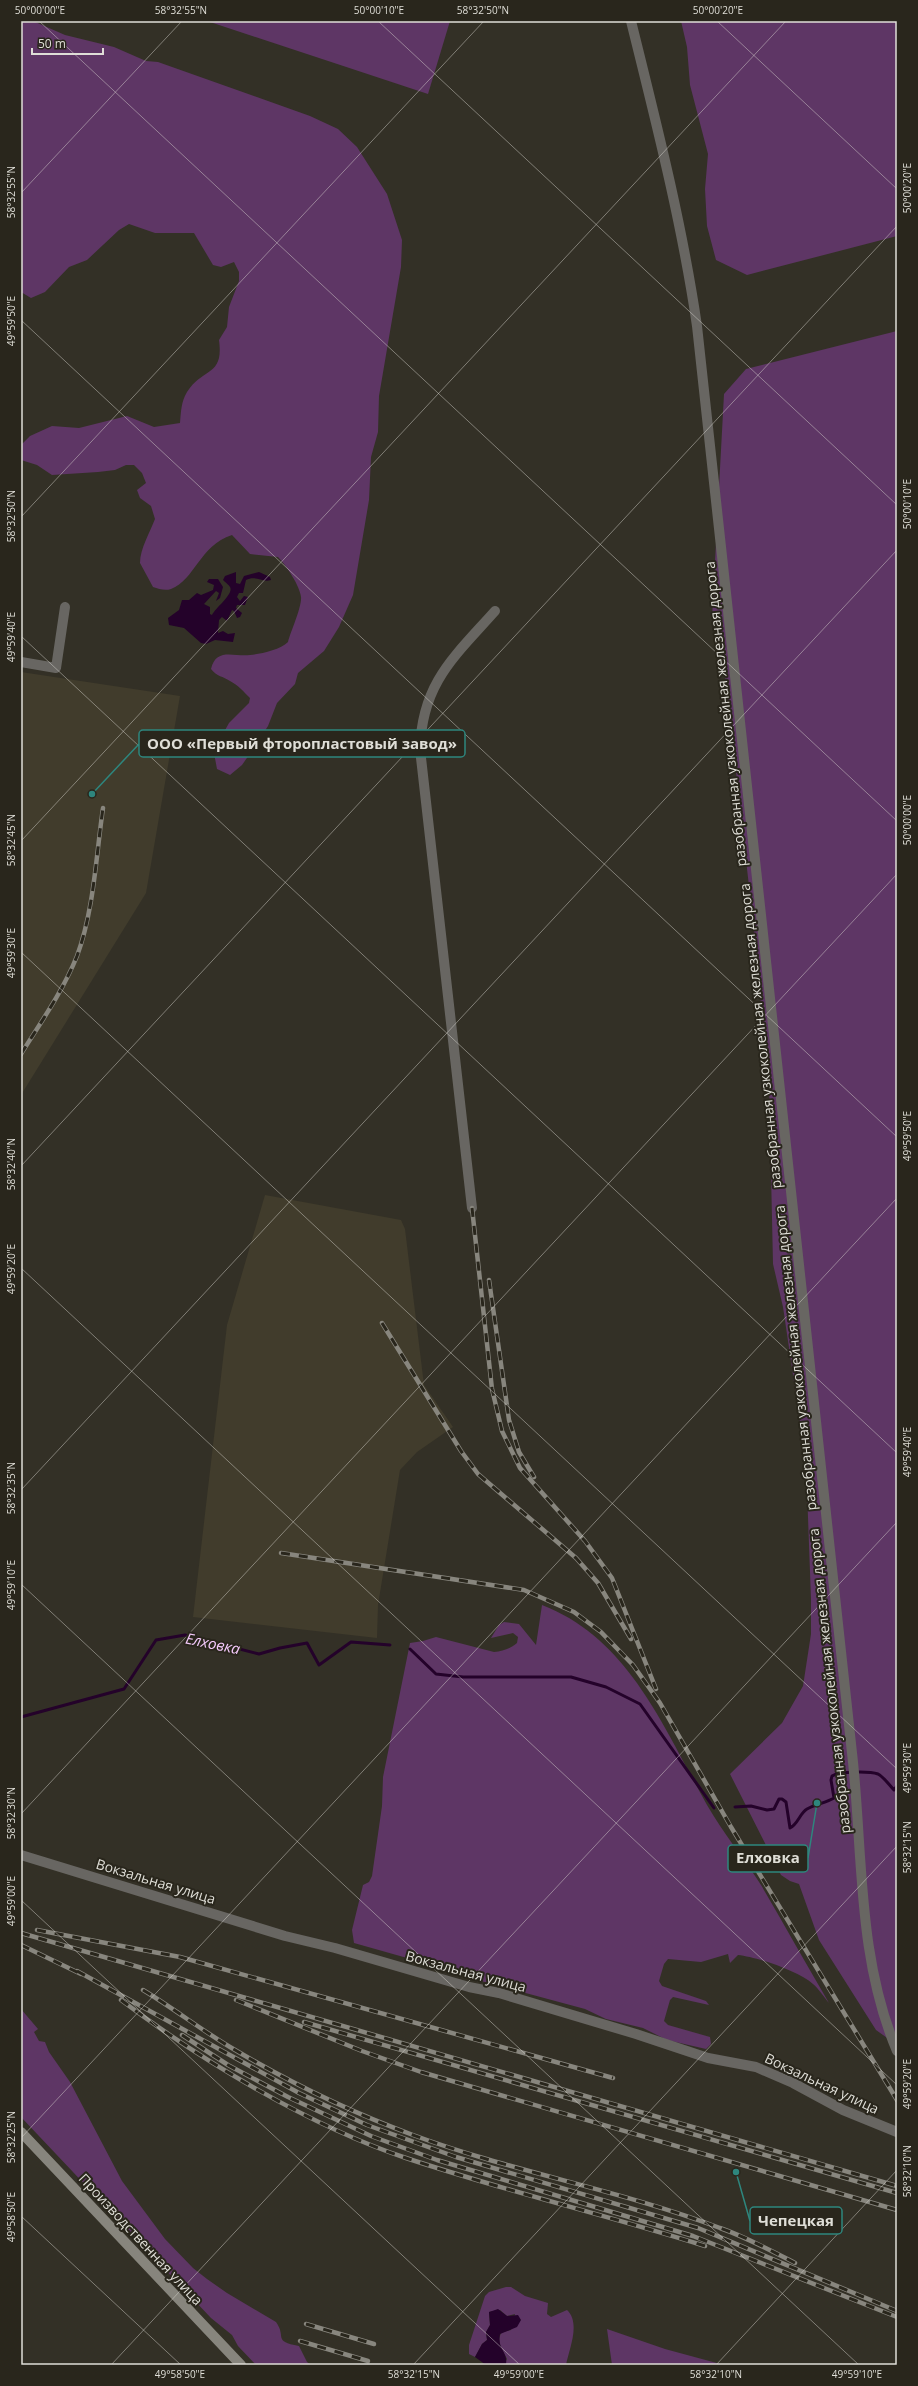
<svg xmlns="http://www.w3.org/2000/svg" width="918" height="2386" font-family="'Open Sans',sans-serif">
<rect width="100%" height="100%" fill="#333026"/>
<g fill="#413c2c">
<polygon points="21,672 180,696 146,893 21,1095"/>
<polygon points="265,1195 401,1220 405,1229 424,1385 453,1427 417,1452 400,1470 378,1605 377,1638 193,1617 227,1325"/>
</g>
<g fill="#5e3665">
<path d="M21 21H33L65 35 114 47 146 61 158 62 310 116 338 129 357 147 387 194 402 240 401 267 379 396 378 432 371 457 369 500 353 595 339 627 324 651 298 673 295 684 277 703 268 726 249 755 242 765 230 775 217 769 214 753 224 732 229 723 249 703 250 698C244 692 238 685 230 681 223 676 217 677 211 669 216 647 234 657 250 655 260 654 280 650 288 642 291 631 302 607 301 597 300 586 286 565 278 557L250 554 232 535C199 546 195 580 171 589 165 591 159 589 153 587L140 563C140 549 150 532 155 519L151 506 140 498 137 490 146 483 142 473 134 465H126L115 470 98 472 52 475 37 465 21 460V445L30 436 52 426 79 428 127 416 154 427 180 423C181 412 181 402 187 392 203 367 224 377 219 340L227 327 229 307 239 281V272L234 262 221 267 213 265 194 233H155L129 224 119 230 87 260 69 267 45 292 31 298 21 292Z"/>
<polygon points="207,21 450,21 428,94"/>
<polygon points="681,21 897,21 897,236 747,275 716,260 707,226 705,189 708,154 690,85 687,47"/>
<polygon points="897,331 897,2045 876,2030 819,1940 799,1884 790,1881 781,1875 730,1774 782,1723 803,1686 811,1634 811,1599 806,1463 783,1307 773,1264 769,1083 750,895 723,657 712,618 724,394 746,369"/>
<path d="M542 1605C630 1639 664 1729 707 1805 723 1833 744 1858 761 1885 784 1924 806 1964 829 2003 824 1997 819 1989 813 1984 798 1971 757 1957 738 1955L730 1963 728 1954 701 1962 668 1959 664 1964 659 1981 662 1986 706 2001 709 2005 673 1997 670 2000 664 2021 668 2025 710 2037 711 2044 706 2049 667 2040 643 2028 606 2019 585 2009 470 1978 454 1969H446L354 1943 352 1930 363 1885 369 1882 372 1876 382 1806 383 1777 410 1643 423 1641 436 1637 494 1652C503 1651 510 1649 517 1643L518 1637 513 1633 491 1638 499 1625 504 1622 519 1624 536 1645Z"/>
<path d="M21 2009 38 2029 34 2032 39 2041 45 2042 49 2052 70 2082 122 2181 165 2239 193 2268 207 2279 227 2293 276 2322C287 2337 272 2341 299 2346L307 2362 311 2365H256L238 2346 232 2335 211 2318 21 2117Z"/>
<path d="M506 2287H511L525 2296 548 2303 547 2314 551 2317 567 2310C581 2323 569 2349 566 2365H504L507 2359C503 2350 495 2342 502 2332L511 2330 515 2314 507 2316 500 2310 489 2312 490 2325 486 2332 487 2340 482 2344 475 2357 469 2354V2345L485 2296 489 2292Z"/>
<polygon points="607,2329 665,2349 724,2365 612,2365"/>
</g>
<g fill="#24022a">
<path d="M236 572V583L240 584 244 576 259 572 270 577 271 580C262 583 256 575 246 580L243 593H239L237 597 240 601 244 596 248 597 245 605H237L236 608 242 613 240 617 237 618 234 611 232 610 227 621 222 617 219 620 218 633 223 631 228 634 235 633 233 642 215 640 206 644 201 643 184 628 169 625 168 618 179 610 182 600H189L197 593 201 595 213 590 214 585 207 582 209 579H218L223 587 220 598 216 601 219 593 216 591 204 604 210 607V614L212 615C216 607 234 594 230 587 229 585 225 582 223 580L225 576Z"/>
<path d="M498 2309 507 2316 518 2315 521 2320 517 2327 500 2334C497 2349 508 2352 506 2364L486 2365 475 2357 482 2344 487 2340 486 2332 490 2325 489 2312Z"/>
</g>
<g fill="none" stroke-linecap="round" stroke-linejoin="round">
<g stroke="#24022a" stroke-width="3">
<polyline points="410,1649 436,1674 463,1677 571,1677 606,1687 640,1704 714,1808"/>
<polyline points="21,1717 124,1689 156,1640 185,1635 259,1654 280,1648 307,1643 319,1665 351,1642 390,1645"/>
<path d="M735 1807 751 1806 767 1810 774 1809 779 1799H782L786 1802 790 1828C798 1824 800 1813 807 1809 816 1804 826 1803 834 1798L831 1780 832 1776C840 1771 870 1771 878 1774 884 1777 890 1786 894 1790L897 1786"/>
</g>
<g stroke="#686662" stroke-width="10">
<path d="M631 21C656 122 682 223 697 326L853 1762C863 1860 858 1959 897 2051"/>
<polyline points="21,662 56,668 65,607"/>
<path d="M472 1208 420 749C422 683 454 657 495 611"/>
<polyline points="21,1855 285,1936 335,1948 469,1987 499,1993 636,2034 708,2058 756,2067 793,2083 843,2110 897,2132"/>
</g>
<polyline stroke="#87857d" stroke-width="10" points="21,2132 241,2365"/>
<g stroke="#88867e" stroke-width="4.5">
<g id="rail">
<path d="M21 1054C41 1022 63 991 77 956 94 910 96 856 103 808"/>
<polyline points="472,1208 492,1389 502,1431 520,1468 585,1541 612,1578 656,1689"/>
<polyline points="489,1280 509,1420 519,1452 534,1477"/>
<polyline points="382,1323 461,1451 478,1474 576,1558 598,1583 631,1639"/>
<polyline points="281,1553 524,1590 574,1612 601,1632 633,1665 660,1703 731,1827 897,2100"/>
<polyline points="37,1930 180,1957 613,2078"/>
<polyline points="21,1933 897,2186"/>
<polyline points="21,1945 81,1974"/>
<polyline points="77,1971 299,2093 367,2125 456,2157 698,2228 897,2311"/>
<path d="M143 1990C173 2008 200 2029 230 2047 287 2081 350 2112 413 2135 513 2172 620 2190 720 2228 746 2237 770 2250 795 2263"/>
<path d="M121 2000C202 2061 310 2126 406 2158 505 2191 606 2215 705 2246"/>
<polyline points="236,2000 362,2051 421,2072 897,2210"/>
<polyline points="304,2022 897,2193"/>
<polyline points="182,2035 228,2065 288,2097 371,2136 437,2160 693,2236 897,2317"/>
<polyline points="306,2324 374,2344"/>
<polyline points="300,2341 368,2361"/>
</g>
</g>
<use href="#rail" stroke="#29261c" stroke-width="3" stroke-dasharray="9" stroke-linecap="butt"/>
</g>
<path fill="none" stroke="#dfded7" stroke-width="1" stroke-opacity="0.45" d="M39 21 897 821M378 21 897 505M717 21 897 189M21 193 182 21M21 320 897 1137M21 517 484 21M21 636 897 1453M21 841 786 21M21 952 897 1769M21 1166 897 226M21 1268 897 2085M21 1490 897 550M21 1584 859 2365M21 1814 897 874M21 1900 520 2365M21 2138 897 1198M21 2216 181 2365M111 2365 897 1522M413 2365 897 1846M716 2365 897 2170"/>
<g text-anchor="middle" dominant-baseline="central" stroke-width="4" stroke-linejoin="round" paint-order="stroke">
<g font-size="14" fill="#dfded7" stroke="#29261c">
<text transform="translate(725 714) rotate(-96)">разобранная узкоколейная железная дорога</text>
<text transform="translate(760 1036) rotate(-96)">разобранная узкоколейная железная дорога</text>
<text transform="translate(795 1358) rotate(-96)">разобранная узкоколейная железная дорога</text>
<text transform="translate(829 1681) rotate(-96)">разобранная узкоколейная железная дорога</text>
<text transform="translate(156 1881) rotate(17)">Вокзальная улица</text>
<text transform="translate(466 1971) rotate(15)">Вокзальная улица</text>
<text transform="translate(822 2083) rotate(25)">Вокзальная улица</text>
<text transform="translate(141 2239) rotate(47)">Производственная улица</text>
</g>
<g font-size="15" font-style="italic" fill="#f5cafc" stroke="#29261c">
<text transform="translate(213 1643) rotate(12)">Елховка</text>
</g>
</g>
<path fill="none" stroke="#2e867e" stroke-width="1.5" d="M92 794L139 744M817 1803L808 1858M736 2172L750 2221"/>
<g fill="#2e867e" stroke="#29261c" stroke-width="1.5">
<circle cx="92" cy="794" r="4"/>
<circle cx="817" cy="1803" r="4"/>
<circle cx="736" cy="2172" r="4"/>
</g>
<g fill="#29261c" stroke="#2e867e" stroke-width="1.5">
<rect x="139" y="730" width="326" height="27" rx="4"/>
<rect x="728" y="1845" width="80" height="27" rx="4"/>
<rect x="750" y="2207" width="92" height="27" rx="4"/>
</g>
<g font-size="15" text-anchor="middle" font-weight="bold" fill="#dfded7">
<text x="302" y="749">ООО «Первый фторопластовый завод»</text>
<text x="768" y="1863">Елховка</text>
<text x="796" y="2226">Чепецкая</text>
</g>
<rect width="918" height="2386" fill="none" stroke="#29261c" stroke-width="44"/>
<path d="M32 48v6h71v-6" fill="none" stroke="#dfded7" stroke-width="2"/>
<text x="38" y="48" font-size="12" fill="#dfded7" stroke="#29261c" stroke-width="3" paint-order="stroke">50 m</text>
<rect x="22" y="22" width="874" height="2342" fill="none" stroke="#dfded7" stroke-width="1.5"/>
<g font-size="10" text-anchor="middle" fill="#dfded7">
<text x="40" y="14">50°00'00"E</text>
<text x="181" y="14">58°32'55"N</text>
<text x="379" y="14">50°00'10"E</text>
<text x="483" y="14">58°32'50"N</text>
<text x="718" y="14">50°00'20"E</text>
<text transform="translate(907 188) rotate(-90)" y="4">50°00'20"E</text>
<text transform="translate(11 192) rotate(-90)" y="4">58°32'55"N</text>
<text transform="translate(11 321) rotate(-90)" y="4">49°59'50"E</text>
<text transform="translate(907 504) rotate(-90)" y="4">50°00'10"E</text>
<text transform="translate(11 516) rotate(-90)" y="4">58°32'50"N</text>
<text transform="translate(11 637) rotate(-90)" y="4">49°59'40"E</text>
<text transform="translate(907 820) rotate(-90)" y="4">50°00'00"E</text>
<text transform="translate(11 840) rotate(-90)" y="4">58°32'45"N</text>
<text transform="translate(11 953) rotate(-90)" y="4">49°59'30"E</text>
<text transform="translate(907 1136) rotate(-90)" y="4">49°59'50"E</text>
<text transform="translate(11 1164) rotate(-90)" y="4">58°32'40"N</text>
<text transform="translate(11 1269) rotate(-90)" y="4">49°59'20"E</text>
<text transform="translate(907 1452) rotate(-90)" y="4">49°59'40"E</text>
<text transform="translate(11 1488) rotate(-90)" y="4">58°32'35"N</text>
<text transform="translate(11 1585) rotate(-90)" y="4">49°59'10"E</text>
<text transform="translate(907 1768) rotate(-90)" y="4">49°59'30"E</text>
<text transform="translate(11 1813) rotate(-90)" y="4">58°32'30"N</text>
<text transform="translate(907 1847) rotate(-90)" y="4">58°32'15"N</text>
<text transform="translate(11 1901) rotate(-90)" y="4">49°59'00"E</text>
<text transform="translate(907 2084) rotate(-90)" y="4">49°59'20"E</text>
<text transform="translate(11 2137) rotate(-90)" y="4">58°32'25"N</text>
<text transform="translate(907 2171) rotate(-90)" y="4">58°32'10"N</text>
<text transform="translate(11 2217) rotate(-90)" y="4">49°58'50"E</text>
<text x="180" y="2378">49°58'50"E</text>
<text x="414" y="2378">58°32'15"N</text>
<text x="519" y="2378">49°59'00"E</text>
<text x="716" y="2378">58°32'10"N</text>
<text x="857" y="2378">49°59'10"E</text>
</g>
</svg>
